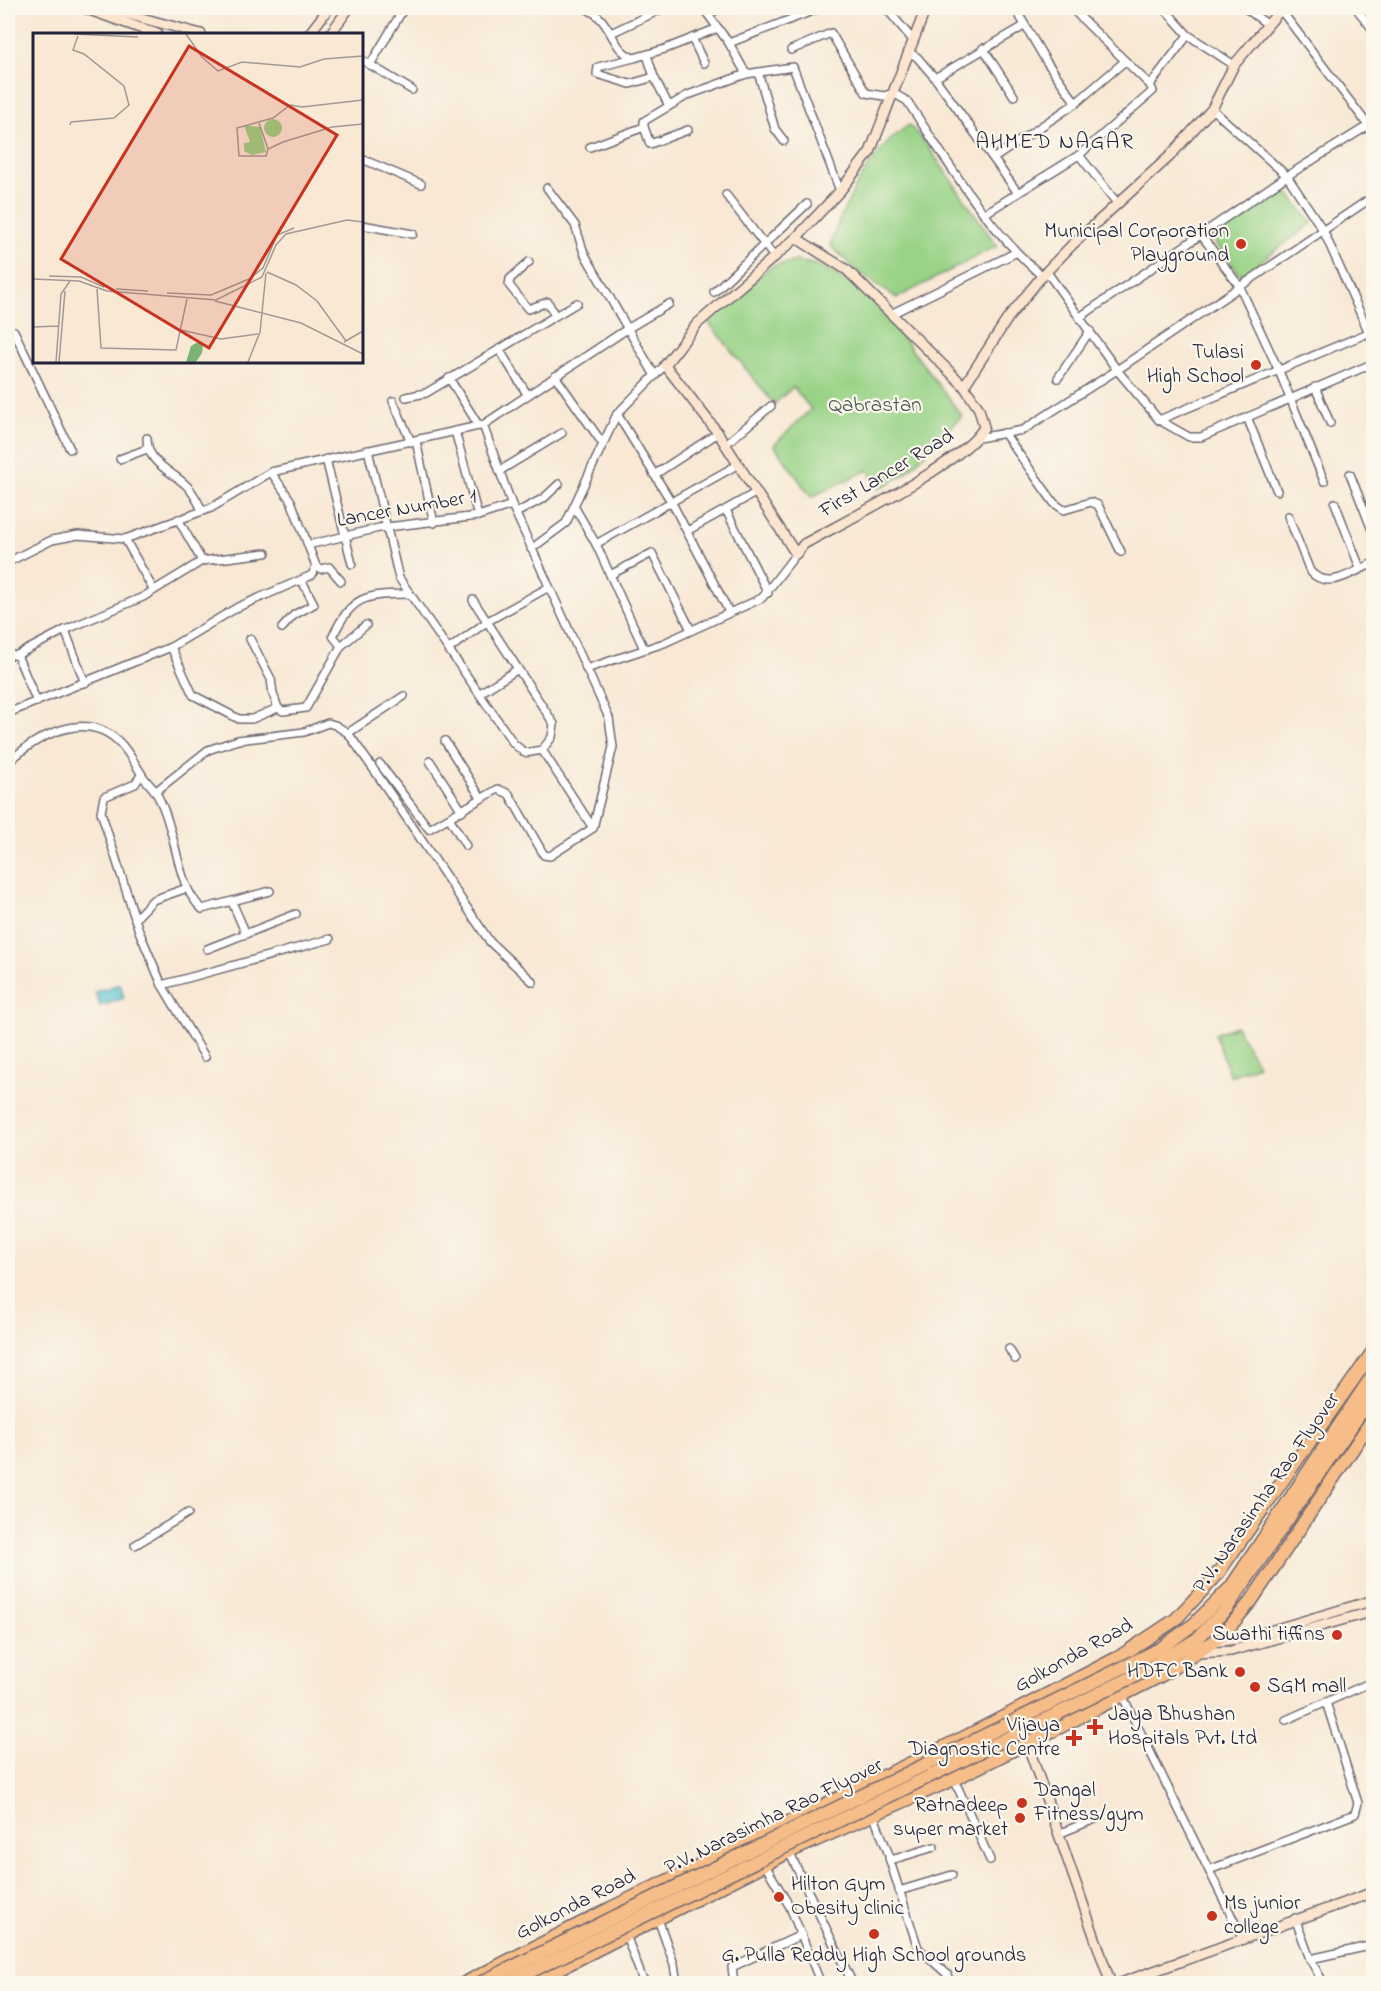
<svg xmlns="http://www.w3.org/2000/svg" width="1381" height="1991" font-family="'Indie Flower',sans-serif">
<rect width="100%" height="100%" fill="#fbf7ec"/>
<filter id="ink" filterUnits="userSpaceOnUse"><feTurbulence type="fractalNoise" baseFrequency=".0167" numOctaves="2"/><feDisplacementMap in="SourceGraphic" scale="12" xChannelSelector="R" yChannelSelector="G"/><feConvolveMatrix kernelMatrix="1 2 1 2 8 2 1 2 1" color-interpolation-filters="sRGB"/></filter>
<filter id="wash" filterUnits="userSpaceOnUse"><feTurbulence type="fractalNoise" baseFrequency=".008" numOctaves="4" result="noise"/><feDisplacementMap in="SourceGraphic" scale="24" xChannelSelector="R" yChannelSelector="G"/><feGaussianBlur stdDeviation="1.35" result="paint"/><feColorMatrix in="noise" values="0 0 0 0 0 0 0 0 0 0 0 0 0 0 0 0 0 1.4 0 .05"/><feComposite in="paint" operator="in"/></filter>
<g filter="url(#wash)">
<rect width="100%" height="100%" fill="#f8e8d4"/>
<g fill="#99d387" stroke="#5e7a61" stroke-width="1.5">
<path d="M909 125 924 141 997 246 897 298 859 273 830 245C845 202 870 151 909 125Z"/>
<polygon points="1282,185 1312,223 1241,276 1209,236"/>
<polygon points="796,261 818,265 838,275 871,296 962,416 905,474 878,489 868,470 811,497 774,445 811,409 793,387 774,404 705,318 772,266"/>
<polygon points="1236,1026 1258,1065 1230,1076 1215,1034"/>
</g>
<polygon fill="#57c2d2" stroke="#3c7286" stroke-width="1.5" points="120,984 124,998 100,1006 95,992"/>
</g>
<g filter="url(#ink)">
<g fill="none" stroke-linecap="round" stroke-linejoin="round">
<g stroke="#6d6771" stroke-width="10">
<g id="street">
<path d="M585 8C613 19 610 50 634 58L665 49 718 28"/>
<polyline points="703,8 729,43 746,74"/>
<polyline points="886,8 912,39"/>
<polyline points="1015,8 1046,61 1076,103"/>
<polyline points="1071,8 1150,85 1188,35"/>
<polyline points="1164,8 1188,35 1234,65"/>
<polyline points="1245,8 1267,24"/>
<polyline points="1356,8 1374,31"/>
<polyline points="1280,9 1374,133"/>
<polyline points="708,14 721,8"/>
<polyline points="611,33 664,8"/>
<polyline points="692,38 704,63"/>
<polyline points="729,43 820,8"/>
<polyline points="983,48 1014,96"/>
<path d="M791 50 831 33 866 93 884 96 893 93 907 101C948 162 986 228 1042 276"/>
<polyline points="908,52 917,57 935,78 1018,193 1079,155 1153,91 1150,85"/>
<polyline points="647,55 654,77 669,106"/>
<polyline points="634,58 598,67 597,74 630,84 654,77"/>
<polyline points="362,60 412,90"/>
<polyline points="370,65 404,8"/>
<polyline points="758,72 775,129 784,141"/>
<polyline points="935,78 1024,26"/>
<polyline points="1212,109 1287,176 1323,230 1374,344"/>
<polyline points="644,127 650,144 688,130"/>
<polyline points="590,147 644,127 644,121 688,95 746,74 793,67 840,191"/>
<polyline points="1079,155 1117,203"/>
<polyline points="994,158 1076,103 1125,61"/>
<polyline points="362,159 421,184"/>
<polyline points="547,188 575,225 584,253 655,376"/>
<polyline points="726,195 775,258"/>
<polyline points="984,214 1018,193"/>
<polyline points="362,225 413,234"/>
<polyline points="1202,236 1240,287 1279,371 1324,481"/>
<polyline points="529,262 510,279 509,285 528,309 548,302 554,314"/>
<polyline points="1047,272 1117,370 1159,420 1368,333"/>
<polyline points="714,292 807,204"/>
<polyline points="893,313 1015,253"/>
<polyline points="1080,317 1287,176 1374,122"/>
<polyline points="8,334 14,331 70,449"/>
<polyline points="499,349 527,394"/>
<polyline points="555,376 603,444"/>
<polyline points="449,378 479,426"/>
<polyline points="1058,378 1090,331"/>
<polyline points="1315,387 1330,423"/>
<polyline points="406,397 426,393 577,303"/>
<polyline points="393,401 411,442"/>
<polyline points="617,414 672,503 729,612"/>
<polyline points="1247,417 1277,491"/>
<polyline points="1159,420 1189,437 1201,437 1374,363"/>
<polyline points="455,431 478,516"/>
<polyline points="1004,433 1054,503 1064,510 1091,502 1098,505 1121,552"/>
<path d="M147 438C147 464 171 470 187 486 193 492 198 502 202 510"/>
<polyline points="978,438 1023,430 1117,370 1374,196"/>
<polyline points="416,441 434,523"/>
<polyline points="726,444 771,406"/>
<polyline points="368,450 399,578 514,744 525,753 542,750 552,737 554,724 473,600"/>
<polyline points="120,459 147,449"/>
<polyline points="326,459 352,564"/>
<polyline points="501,470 562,433"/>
<polyline points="1350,474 1374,535"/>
<polyline points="654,475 718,433"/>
<polyline points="1335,503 1360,568"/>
<polyline points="574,506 596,544 644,649"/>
<polyline points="726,510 768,593"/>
<polyline points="516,513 544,498 559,484"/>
<path d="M1288 516 1310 571C1328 592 1353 571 1374 563"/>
<polyline points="178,519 202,561"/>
<polyline points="687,531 757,492"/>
<polyline points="125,539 153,589"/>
<polyline points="596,544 739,464"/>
<polyline points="308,545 379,528 478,516 512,505"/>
<polyline points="531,549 566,523 617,414 665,365"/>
<polyline points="8,562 52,540 78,535 125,539 211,508 271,472 483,425 627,329 669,304"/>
<polyline points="316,566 321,569 329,567 341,581"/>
<polyline points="610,575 652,553 691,630"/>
<polyline points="282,628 294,615 314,604 302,581"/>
<polyline points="65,630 85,683"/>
<polyline points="250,639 271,679 273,694 278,708"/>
<path d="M341 646 333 636C353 594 366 595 410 594"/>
<polyline points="171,647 193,695 239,719 252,719 278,708 283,711 306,708 341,646 366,625"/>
<polyline points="449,649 488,621 549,587"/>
<polyline points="8,655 17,655 65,630 143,597 202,561 266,553"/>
<polyline points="17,655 37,702"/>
<polyline points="586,669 664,643 762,598 796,554"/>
<polyline points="480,693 518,669"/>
<polyline points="8,713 171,647 238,607 312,575 316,566 291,501 271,472"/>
<polyline points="348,733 404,696"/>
<polyline points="445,741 481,798"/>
<polyline points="542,750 593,828"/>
<polyline points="430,761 462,811"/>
<path d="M8 763C36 736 86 708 120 743 128 751 135 764 141 773 144 780 151 785 155 791 161 801 166 814 169 825 178 852 180 889 202 909L270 891"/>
<polyline points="380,764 429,829 498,789 509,794 544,855 550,856 593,828 613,747 609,718 512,505 483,425"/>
<polyline points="141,775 135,784 104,797 101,812 139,931 162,985 205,1057"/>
<polyline points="155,792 208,750 238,740 304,732 328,723 335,725 348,733 379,777 490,942 533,982"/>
<polyline points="450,819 466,846"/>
<polyline points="232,902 246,934"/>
<polyline points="135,919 153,900 187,888"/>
<polyline points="207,949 296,914"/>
<polyline points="162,985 330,939"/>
<polyline points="1009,1349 1015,1359"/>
<polyline points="135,1545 188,1513"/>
<polyline points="1122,1695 1242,1937"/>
<polyline points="1286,1720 1374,1681"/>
<polyline points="954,1779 990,1860"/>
<polyline points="873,1814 891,1860 934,1847"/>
<polyline points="1058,1834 1095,1819"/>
<polyline points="789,1852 853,1984"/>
<polyline points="889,1858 918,1948 947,1974 950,1984"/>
<polyline points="765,1865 790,1907 821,1984"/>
<polyline points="1209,1870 1355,1814 1358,1803 1326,1702"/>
<polyline points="899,1891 952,1875"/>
<polyline points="1295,1918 1310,1959 1324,1984"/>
<polyline points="658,1919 674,1964 677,1984"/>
<polyline points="626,1935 642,1978 648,1984"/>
<polyline points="1310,1959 1374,1945"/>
<polyline points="734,1984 732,1967 801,1935"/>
</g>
</g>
<g stroke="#6d6771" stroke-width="12">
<g id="secondary">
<polyline points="84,8 157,34"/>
<polyline points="105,8 201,34"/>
<path d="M926 8 870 152 840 191 796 238 697 324 665 365 718 433 796 554 804 544C843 522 966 462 984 427L979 409 964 386 1008 318 1042 276 1072 245 1169 157 1212 109 1234 65 1282 8"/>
<polyline points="309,34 329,8"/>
<polyline points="330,34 349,8"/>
<polyline points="796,238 847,270 964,386"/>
<polyline points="1213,1642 1246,1638 1374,1600"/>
<polyline points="1196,1653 1231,1651 1374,1611"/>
<polyline points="1027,1743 1111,1984"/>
<polyline points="1118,1984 1374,1892"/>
</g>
</g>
<g stroke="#6d6771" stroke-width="15">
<g id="highway">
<polyline points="1134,1662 1161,1648 1194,1624 1231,1587 1374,1373"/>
<polyline points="1143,1672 1197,1639 1227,1608 1374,1393"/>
<polyline points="463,1984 611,1908 967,1736 1119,1657 1175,1620 1216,1576 1374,1350"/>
<polyline points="529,1984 789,1852 954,1779 1062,1726 1162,1675 1213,1642 1227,1630 1252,1600 1374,1417"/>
</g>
</g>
<use href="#street" stroke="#fff" stroke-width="7"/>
<use href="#secondary" stroke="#fce5cf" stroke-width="9"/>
<use href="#highway" stroke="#f7bd88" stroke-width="12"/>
<g stroke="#6d6771" stroke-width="15" stroke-linecap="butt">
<g id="highway-bridge">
<polyline points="478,1984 1134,1662"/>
<polyline points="505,1984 1143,1672"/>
</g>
</g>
<use href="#highway-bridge" stroke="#f7bd88" stroke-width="12"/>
</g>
</g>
<g fill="#c8321e" stroke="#fbf7ec" stroke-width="2">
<circle cx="1241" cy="244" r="6"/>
<circle cx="1256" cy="365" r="6"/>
<circle cx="1337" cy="1635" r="6"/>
<circle cx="1240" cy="1672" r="6"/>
<circle cx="1255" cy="1687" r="6"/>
<path d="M1092 1718h6v6h6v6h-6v6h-6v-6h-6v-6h6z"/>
<path d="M1071 1729h6v6h6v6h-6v6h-6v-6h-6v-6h6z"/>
<circle cx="1022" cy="1803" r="6"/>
<circle cx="1020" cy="1818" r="6"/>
<circle cx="779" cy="1897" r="6"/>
<circle cx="1212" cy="1916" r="6"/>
<circle cx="874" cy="1934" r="6"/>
</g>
<g text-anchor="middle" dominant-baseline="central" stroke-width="4.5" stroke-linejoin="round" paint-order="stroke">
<g font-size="21" fill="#22223b" stroke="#fbf7ec" text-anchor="end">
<text x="1229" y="232">Municipal Corporation<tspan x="1229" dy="24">Playground</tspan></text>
<text x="1244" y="353">Tulasi<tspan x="1244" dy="24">High School</tspan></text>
<text x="1325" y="1635">Swathi tiffins</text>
<text x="1228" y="1672">HDFC Bank</text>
<text x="1267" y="1687" text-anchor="start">SGM mall</text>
<text x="1108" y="1715" text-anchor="start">Jaya Bhushan<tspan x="1108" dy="24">Hospitals Pvt. Ltd</tspan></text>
<text x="1060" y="1726">Vijaya<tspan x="1060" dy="24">Diagnostic Centre</tspan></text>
<text x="1034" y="1791" text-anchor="start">Dangal<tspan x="1034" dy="24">Fitness/gym</tspan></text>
<text x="1008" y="1806">Ratnadeep<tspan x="1008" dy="24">super market</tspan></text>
<text x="791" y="1885" text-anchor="start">Hilton Gym<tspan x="791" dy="24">Obesity clinic</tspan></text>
<text x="1224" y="1904" text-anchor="start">Ms junior<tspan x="1224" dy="24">college</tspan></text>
<text x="874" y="1956" text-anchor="middle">G. Pulla Reddy High School grounds</text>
</g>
<g font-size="21" fill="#465752" stroke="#fbf7ec">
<text x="875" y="406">Qabrastan</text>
</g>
<g font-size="21" fill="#22223b" stroke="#fbf7ec">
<text transform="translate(887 474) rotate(-31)">First Lancer Road</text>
<text transform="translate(407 509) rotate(-10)">Lancer Number 1</text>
<text transform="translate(1267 1493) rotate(-55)">P.V. Narasimha Rao Flyover</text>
<text transform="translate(1074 1656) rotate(-29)">Golkonda Road</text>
<text transform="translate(774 1817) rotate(-26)">P.V. Narasimha Rao Flyover</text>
<text transform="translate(576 1905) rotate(-27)">Golkonda Road</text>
</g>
<g font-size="22" letter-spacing="1.5" fill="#22223b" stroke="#fbf7ec">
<text x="1055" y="143">AHMED NAGAR</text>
</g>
</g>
<g transform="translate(33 33)">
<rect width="330" height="330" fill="#f8e8d4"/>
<path d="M231 95a9 9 0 1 1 18 0a9 9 0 1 1-18 0ZM211 92 227 94 233 119 219 122 211 118V110L217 109Z" fill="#99d387"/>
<path d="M165 309 170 313 169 320 163 329H153L158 313Z" fill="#7ab574"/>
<path fill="none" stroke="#a29997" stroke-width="1.5" d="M41 1 105 4M153 1 169 24 185 38 209 29 267 34 291 26 330 23M330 67 269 74 257 72 240 85 204 95 206 123H233L235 116 250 109 299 94 330 91M226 90 235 116M37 92 38 89 81 85 96 72 91 53 51 21 40 17 45 3M234 239 263 252 284 268 313 308M16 243 48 244 71 254M0 246 46 248 74 258 183 267 229 244 243 212 253 201 314 187 330 189M64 256 68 315 143 317 154 266M83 256 115 258M134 260 178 262 216 246 230 235 244 202 261 195M182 268 268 290 330 321M0 294 25 293M148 297 188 306 225 301M311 309 330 298M23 329 28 261 37 248M26 329 32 258M215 329 227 299 233 240"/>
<path fill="#c8321e" fill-opacity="0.15" stroke="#c8321e" stroke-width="3" d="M156 13 304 102 176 315 28 226Z"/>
<rect width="330" height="330" fill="none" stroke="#22223b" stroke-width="3"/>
</g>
<rect width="1381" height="1991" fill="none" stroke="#fbf7ec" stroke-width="30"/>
</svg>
